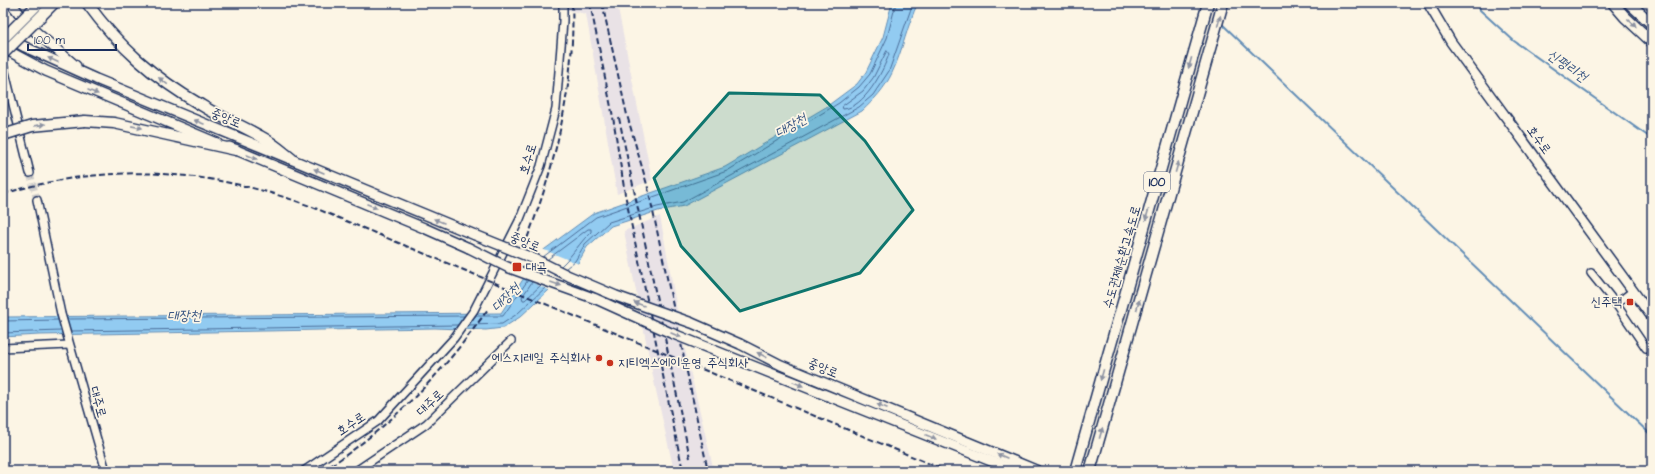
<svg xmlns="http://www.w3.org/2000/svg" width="1655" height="474" font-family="'Architects Daughter','Poor Story',sans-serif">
<rect width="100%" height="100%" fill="#fcf5e5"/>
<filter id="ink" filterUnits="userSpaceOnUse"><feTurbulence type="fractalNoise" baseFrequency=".025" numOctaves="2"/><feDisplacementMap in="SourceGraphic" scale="8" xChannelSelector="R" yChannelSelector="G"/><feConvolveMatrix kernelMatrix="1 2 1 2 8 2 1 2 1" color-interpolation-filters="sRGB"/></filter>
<g filter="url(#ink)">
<g fill="#e9e2e6">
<polygon points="563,3 617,3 652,180 617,194 586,14 563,9"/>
<polygon points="660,216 682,337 714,471 674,471 655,386 624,231"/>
</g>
<path fill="#92cbf1" stroke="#628db6" d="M892 3H918C907 25 903 50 892 73 885 88 874 100 862 111L684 206 658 211 611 226 587 247 578 263 520 317 503 328 486 330 435 328 39 335 3 337V317L501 313 541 252 594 213 725 167 826 107 857 84 866 72 883 37Z"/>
<polygon fill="#fcf5e5" points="542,249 579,264 551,291 522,278"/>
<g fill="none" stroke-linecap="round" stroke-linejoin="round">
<g stroke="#4b6d99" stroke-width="1">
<path d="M887 51 889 54C883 72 864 108 843 109L842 106 863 91 873 78Z"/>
<polyline points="543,257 596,217 727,171 839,103 859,87 870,74 887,38 896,3"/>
<path d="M548 259 588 229H591V232C580 242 573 255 561 266"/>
<polyline points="566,268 575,261 585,244 609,222 657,207 683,202 859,107 873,95 889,71 913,3"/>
<polyline points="532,282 522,297 523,300 525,300 541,285"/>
<polyline points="475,316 503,316 528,280"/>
<polyline points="67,319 464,316"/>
<polyline points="3,321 58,320"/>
<polyline points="469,325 502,324 517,314 546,287"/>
<polyline points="70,331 458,325"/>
<polyline points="3,333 61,331"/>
</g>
<g stroke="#628db6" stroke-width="2">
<polyline points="1478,3 1480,10 1514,41 1652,139"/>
<polyline points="1221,23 1652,436"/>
</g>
<polyline stroke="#cfcdca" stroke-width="7" stroke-dasharray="7 3.5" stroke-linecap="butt" points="30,173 37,200"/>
<g stroke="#1b2f5e" stroke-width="10">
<g id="minor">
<polyline points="4,68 30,173"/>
<polyline points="37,200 61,314 106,471"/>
<polyline points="1591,273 1616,304 1646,348"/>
<polyline points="1616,304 1633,291"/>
<polyline points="3,348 69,345"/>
<polyline points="304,471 378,421 454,338 474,310 520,219 541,166 556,109 563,21 563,3"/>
<polyline points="356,471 426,424 511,341"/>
</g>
</g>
<g stroke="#1b2f5e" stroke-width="12">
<g id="major">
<polyline points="11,3 30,27 76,66"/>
<polyline points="1428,3 1451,42 1652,317"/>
<polyline points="3,35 25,47 96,79 475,235"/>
<polyline points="3,48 46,71 217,143"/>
<polyline points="229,147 424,228 469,248"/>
<polyline points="740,344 781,365 1038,471"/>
<polyline points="748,364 1016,471"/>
</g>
</g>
<g stroke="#1b2f5e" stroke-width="13">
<g id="highway">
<path d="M87 3C119 47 154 78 201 105 220 117 241 125 260 136 272 142 282 151 292 159"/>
<polyline points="1613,3 1625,17 1652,42"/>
<polyline points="1629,3 1652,24"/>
<polyline points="85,121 114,123 236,150"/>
<polyline points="1075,471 1208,3"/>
<polyline points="1090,471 1223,3"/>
</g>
</g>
<use href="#minor" stroke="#fcf5e5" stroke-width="7"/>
<use href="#major" stroke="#fcf5e5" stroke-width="9"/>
<use href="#highway" stroke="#fcf5e5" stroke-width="10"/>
<g stroke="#1b2f5e" stroke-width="2" stroke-dasharray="6 3" stroke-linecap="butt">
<polyline points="590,3 613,117 625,194 683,471"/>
<polyline points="602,3 627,115 648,188 708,471"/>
<polyline points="619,118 690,458"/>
<path d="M3 194C108 162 207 168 310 206L947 471"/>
<path d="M524 246C554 173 576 82 572 3"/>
<path d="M323 471C392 425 441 376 488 309"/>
</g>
<g stroke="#1b2f5e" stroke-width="12" stroke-linecap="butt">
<g id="major-bridge">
<polyline points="475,235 537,260 569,276 616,296 692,323 740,344"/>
<polyline points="469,248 507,267 596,299 671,333 748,364"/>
</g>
</g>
<g stroke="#1b2f5e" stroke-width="13" stroke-linecap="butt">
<g id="highway-bridge">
<polyline points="3,39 39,3"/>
<polyline points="3,54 54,3"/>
<polyline points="3,135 32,126 85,121"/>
</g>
</g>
<use href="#major-bridge" stroke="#fcf5e5" stroke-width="9"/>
<use href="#highway-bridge" stroke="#fcf5e5" stroke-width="10"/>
</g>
<defs><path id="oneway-solid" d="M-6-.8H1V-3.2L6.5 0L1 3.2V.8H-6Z"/></defs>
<g fill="#8c92a2">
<use href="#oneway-solid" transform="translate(1219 21) rotate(-75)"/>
<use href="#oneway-solid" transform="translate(1632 23) rotate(43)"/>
<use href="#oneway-solid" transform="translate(53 60) rotate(-156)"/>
<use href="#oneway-solid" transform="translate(1190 63) rotate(106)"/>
<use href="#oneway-solid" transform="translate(163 81) rotate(-143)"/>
<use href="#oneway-solid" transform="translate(93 92) rotate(23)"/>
<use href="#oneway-solid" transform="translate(199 122) rotate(-158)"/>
<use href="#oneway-solid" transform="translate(40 125) rotate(-8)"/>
<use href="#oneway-solid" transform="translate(137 127) rotate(11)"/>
<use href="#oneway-solid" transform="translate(252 157) rotate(22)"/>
<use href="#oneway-solid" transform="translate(1177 167) rotate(-74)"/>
<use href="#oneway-solid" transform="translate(319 171) rotate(-157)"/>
<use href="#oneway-solid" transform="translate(372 206) rotate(22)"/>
<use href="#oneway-solid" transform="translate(1147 215) rotate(106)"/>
<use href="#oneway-solid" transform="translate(439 221) rotate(-158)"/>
<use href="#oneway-solid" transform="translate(556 284) rotate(19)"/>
<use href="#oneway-solid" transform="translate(639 304) rotate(-160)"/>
<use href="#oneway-solid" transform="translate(1138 305) rotate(-74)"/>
<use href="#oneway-solid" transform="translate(676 335) rotate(23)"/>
<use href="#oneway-solid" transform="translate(762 355) rotate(-153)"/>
<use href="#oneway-solid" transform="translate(1102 375) rotate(106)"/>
<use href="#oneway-solid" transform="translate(798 384) rotate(22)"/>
<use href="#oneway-solid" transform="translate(882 406) rotate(-158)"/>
<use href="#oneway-solid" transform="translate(1101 433) rotate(-74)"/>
<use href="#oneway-solid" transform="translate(931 437) rotate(22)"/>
<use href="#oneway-solid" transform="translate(1002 456) rotate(-157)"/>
</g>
</g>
<path fill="#0f766e" fill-opacity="0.2" stroke="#0f766e" stroke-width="3" stroke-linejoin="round" d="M729 93 820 95 865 141 913 210 860 273 740 311 681 246 654 178Z"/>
<g fill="#c8321e" stroke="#fcf5e5" stroke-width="1.5">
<rect x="512" y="262" width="10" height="10" rx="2"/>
<rect x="1626" y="298" width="8" height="8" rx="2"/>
<circle cx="599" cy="358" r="4"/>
<circle cx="610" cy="363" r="4"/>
</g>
<g text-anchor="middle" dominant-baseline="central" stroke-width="3.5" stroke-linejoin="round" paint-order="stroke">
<rect fill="#fcf5e5" stroke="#5e6a86" stroke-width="1" x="1144" y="172" width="26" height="20" rx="3"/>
<g font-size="12" font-weight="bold" fill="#1b2f5e">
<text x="1157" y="182">100</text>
</g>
<g font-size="13" fill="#1b2f5e" stroke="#fcf5e5">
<text transform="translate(226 118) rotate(22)">중앙로</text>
<text transform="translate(1539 140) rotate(54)">호수로</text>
<text transform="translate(528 159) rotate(-73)">호수로</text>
<text transform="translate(525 242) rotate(22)">중앙로</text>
<text transform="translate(1122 257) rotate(-74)">수도권제1순환고속도로</text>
<text transform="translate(823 368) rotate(22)">중앙로</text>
<text transform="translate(98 402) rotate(74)">대주로</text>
<text transform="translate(430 403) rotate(-43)">대주로</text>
<text transform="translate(351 424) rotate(-34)">호수로</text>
</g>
<g font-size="13" fill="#1b2f5e" stroke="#fcf5e5" text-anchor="start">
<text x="526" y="267">대곡</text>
<text x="1622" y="302" text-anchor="end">신주택</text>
<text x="591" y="358" text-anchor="end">에스지레일 주식회사</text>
<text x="618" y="363">지티엑스에이운영 주식회사</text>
</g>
<g font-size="14" font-style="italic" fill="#395683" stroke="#fcf5e5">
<text transform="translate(1567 66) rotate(35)">신평리천</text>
<text transform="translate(791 126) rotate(-29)">대장천</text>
<text transform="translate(506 298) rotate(-44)">대장천</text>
<text transform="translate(184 316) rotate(-1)">대장천</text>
</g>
</g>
<rect width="1655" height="474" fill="none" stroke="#fcf5e5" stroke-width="16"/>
<rect x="8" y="8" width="1639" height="458" fill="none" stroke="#1b2f5e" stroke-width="1.5" filter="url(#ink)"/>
<path d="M28 44v6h88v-6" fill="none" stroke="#1b2f5e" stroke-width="2"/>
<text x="34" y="44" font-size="12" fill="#1b2f5e" stroke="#fcf5e5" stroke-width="3" paint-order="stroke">100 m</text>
</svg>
